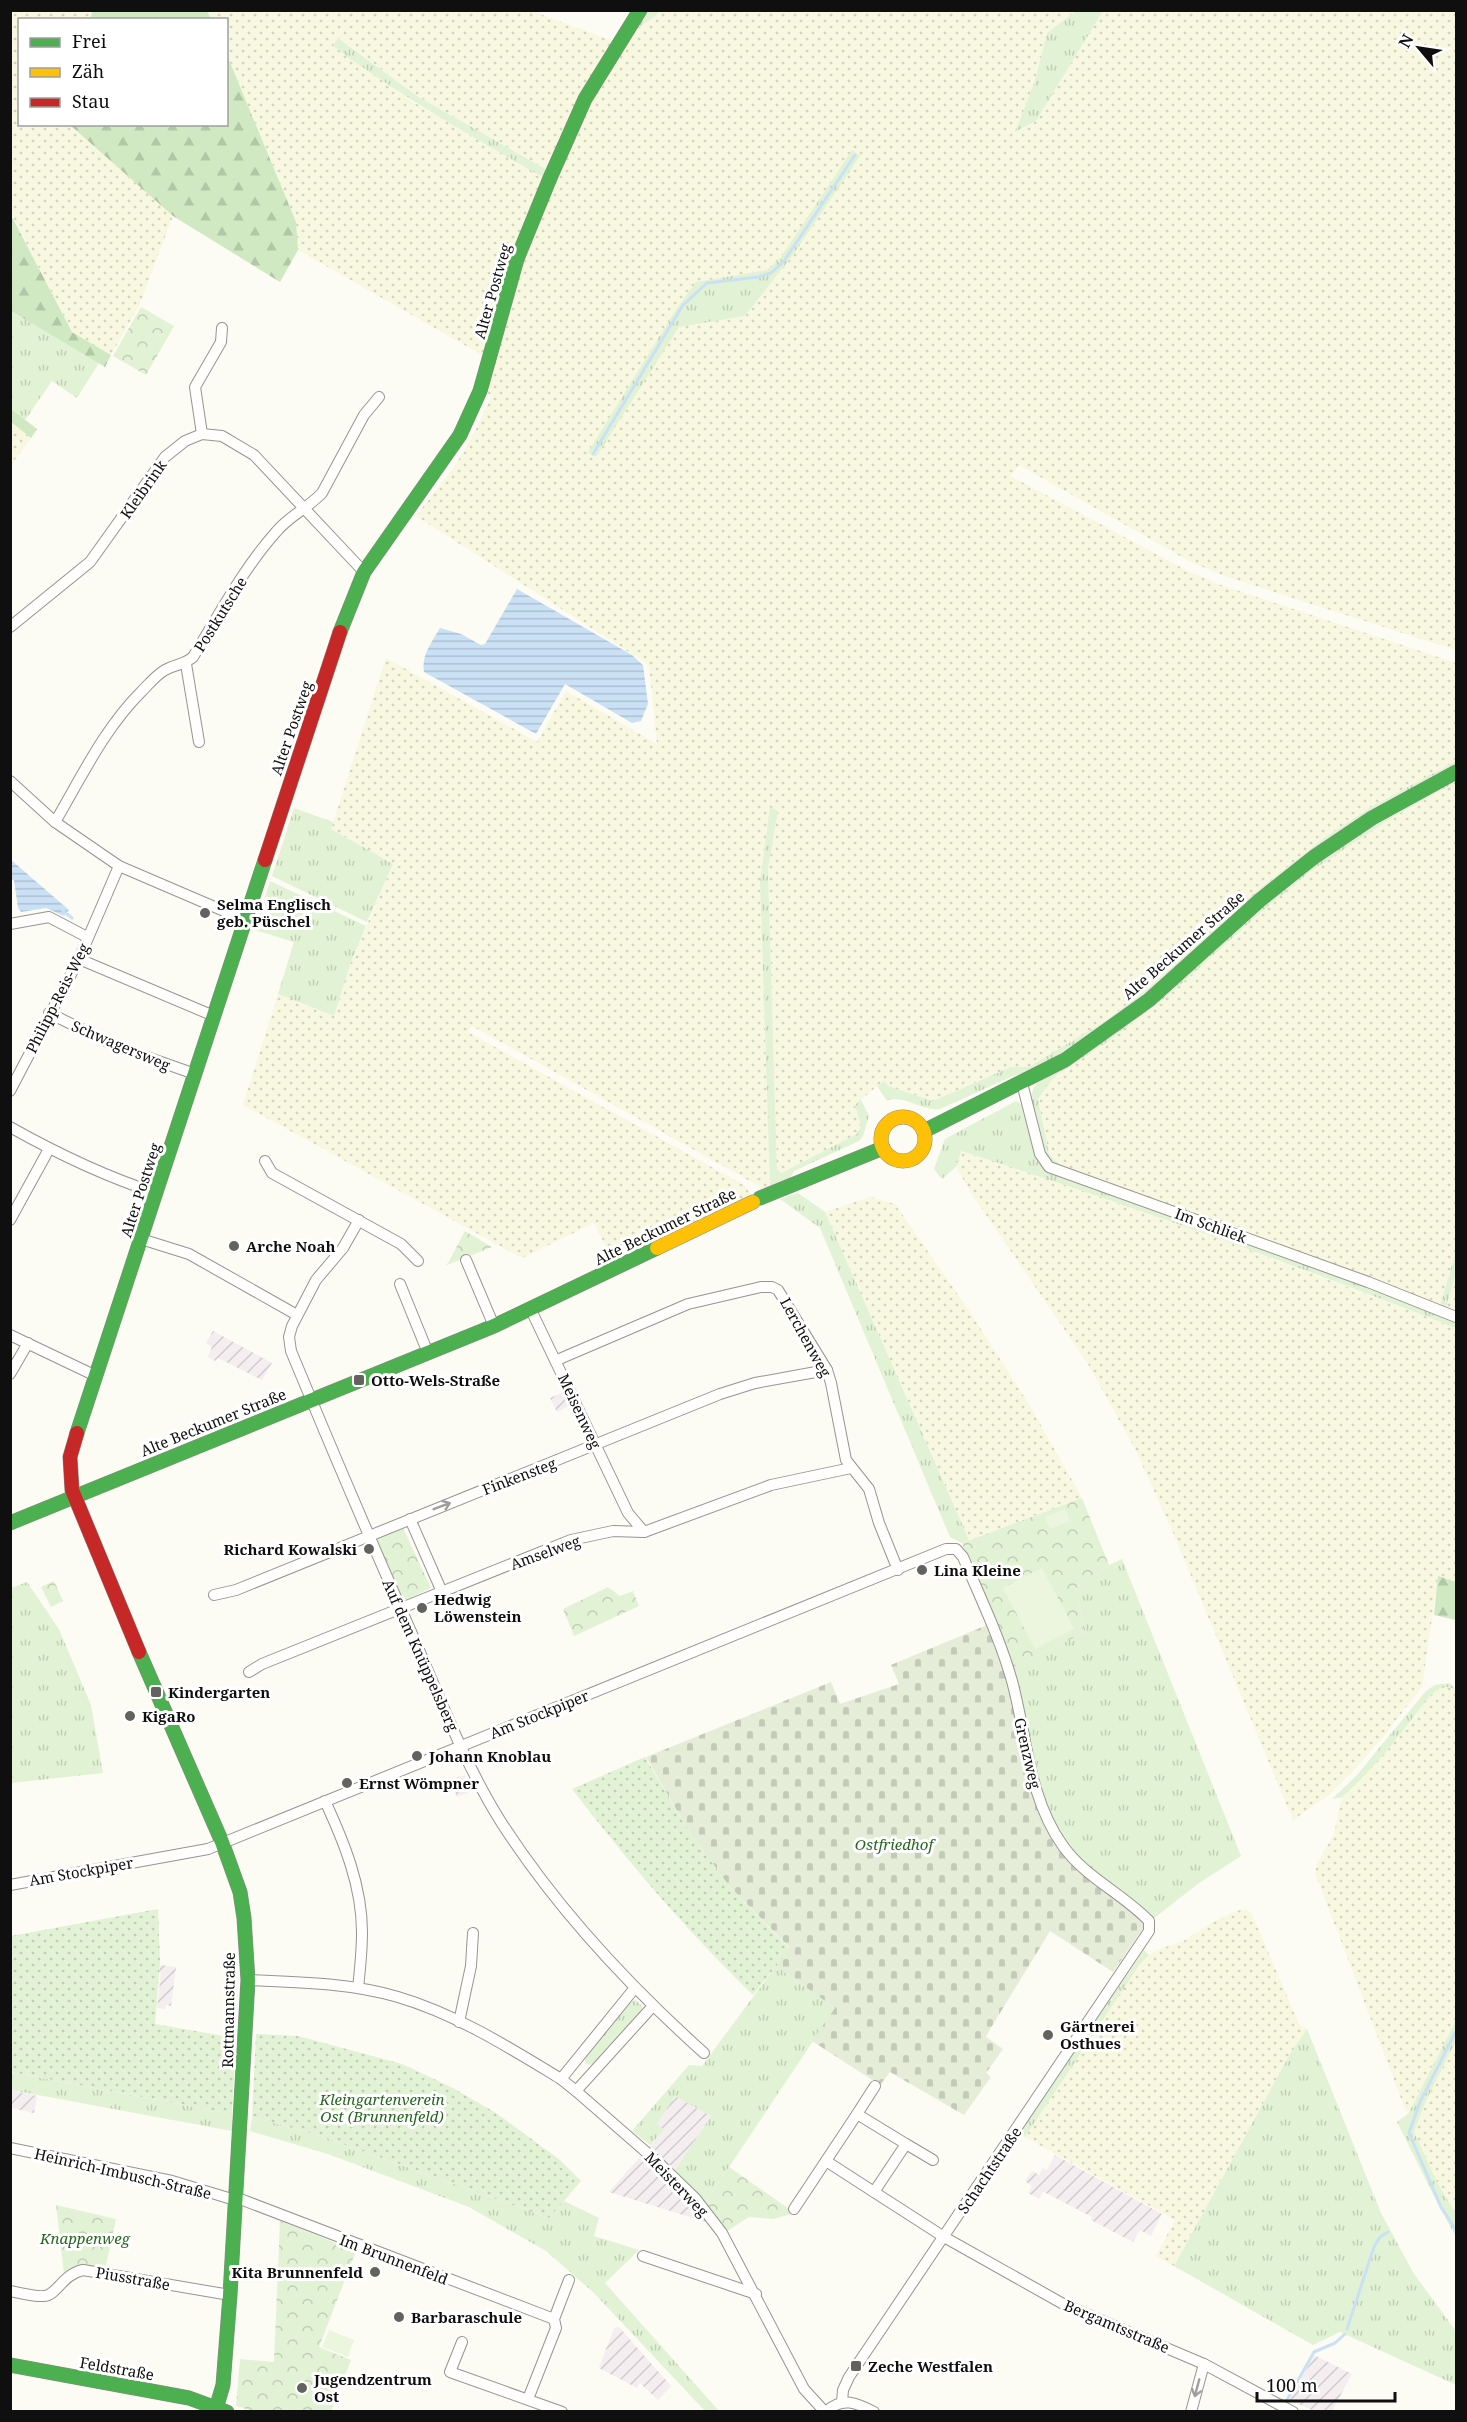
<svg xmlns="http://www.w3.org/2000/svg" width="1467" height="2422" font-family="'Noto Serif',serif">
<defs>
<pattern id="industrial-furrows" width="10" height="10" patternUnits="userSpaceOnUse" patternTransform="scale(1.5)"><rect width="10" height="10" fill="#f4eef0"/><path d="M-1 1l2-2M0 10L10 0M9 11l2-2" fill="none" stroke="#d0cbcd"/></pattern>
<pattern id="farmland-dots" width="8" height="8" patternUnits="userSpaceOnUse" patternTransform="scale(1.5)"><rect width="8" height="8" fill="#f8f8e1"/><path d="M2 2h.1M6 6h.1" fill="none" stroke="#d3d3c0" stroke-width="1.8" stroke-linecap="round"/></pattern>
<pattern id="grass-tufts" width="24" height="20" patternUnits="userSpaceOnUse" patternTransform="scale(1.5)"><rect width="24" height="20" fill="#e2f2d4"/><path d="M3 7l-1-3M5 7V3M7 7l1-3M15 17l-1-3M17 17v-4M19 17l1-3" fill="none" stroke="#c1ceb5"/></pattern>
<pattern id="forest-firs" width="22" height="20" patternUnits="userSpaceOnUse" patternTransform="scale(1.5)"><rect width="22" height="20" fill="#d1e9c2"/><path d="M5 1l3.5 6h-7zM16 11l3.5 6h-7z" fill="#b2c7a6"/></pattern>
<pattern id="cemetery-stones" width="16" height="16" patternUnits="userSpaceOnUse" patternTransform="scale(1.5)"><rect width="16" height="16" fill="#e5edd8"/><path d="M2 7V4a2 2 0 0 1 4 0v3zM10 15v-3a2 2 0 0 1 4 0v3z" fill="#c3cab8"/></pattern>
<pattern id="park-crowns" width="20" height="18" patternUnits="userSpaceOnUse" patternTransform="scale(1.5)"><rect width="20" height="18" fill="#e2f2d4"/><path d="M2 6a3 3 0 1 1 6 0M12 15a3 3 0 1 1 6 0" fill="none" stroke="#c1ceb5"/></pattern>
<pattern id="garden-dots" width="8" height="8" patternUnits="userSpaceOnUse" patternTransform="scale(1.5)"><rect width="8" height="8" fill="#e2f2d4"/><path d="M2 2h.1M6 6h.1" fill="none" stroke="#c1ceb5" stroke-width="1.8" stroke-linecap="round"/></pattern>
<pattern id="water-rules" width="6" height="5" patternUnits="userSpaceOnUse" patternTransform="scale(1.5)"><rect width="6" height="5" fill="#cae1f5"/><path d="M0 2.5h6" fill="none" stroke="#acc0d1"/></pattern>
</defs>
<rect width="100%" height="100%" fill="#fcfbf4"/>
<g fill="url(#industrial-furrows)">
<polygon points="213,1331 272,1363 262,1380 218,1358 215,1361 208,1357 212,1347 206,1343"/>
<polygon points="564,1392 571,1405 557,1412 550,1398"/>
<polygon points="465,1775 472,1791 457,1797 450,1780"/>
<polygon points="160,1965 176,1967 171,2006 166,2005 165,2009 157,2008 161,1973 159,1973"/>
<polygon points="10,2090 37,2096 34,2113 11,2108"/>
<polygon points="675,2096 711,2116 677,2167 668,2176 709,2223 609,2192 664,2130 656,2124"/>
<polygon points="1055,2155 1162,2214 1151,2236 1140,2230 1133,2242 1091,2220 1092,2217 1046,2193 1043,2192 1039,2199 1028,2193 1032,2186 1025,2181 1032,2171 1039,2175 1043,2168 1047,2170"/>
<polygon points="619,2327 671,2386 658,2400 640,2383 637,2388 599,2368 614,2328"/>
<polygon points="1314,2355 1352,2374 1332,2411 1314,2411 1290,2400"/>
</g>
<g fill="url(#farmland-dots)" fill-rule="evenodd">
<polygon points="11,11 93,11 90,19 20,20 20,124 70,125 173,216 139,306 111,355 72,332 11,213"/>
<polygon points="207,11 532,11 616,42 549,171 417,96 339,38 333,45 410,100 546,179 487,358 298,250 296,222 227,55 226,20 211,19"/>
<path d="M659 11H1076L1047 33 1035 81 1016 132 1036 121 1103 11H1456V650L1224 576 1189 561 1019 465 1011 476 1184 569 1218 584 1456 663V761L1371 807 1324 838 1253 894 1154 983 1110 1018 1068 1046 1029 1067H1011L933 1101 887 1086 883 1081 855 1105 861 1126 857 1134 780 1173 777 1168 768 869 777 812 770 808 760 881 770 1186 765 1189 757 1185 472 1026 468 1032 744 1185 752 1196 613 1261 594 1223 522 1258 243 1105 278 994 334 1016 351 962 393 864 331 829 386 658 537 742 566 691 657 744 649 665 416 516 456 464 475 431 491 397 484 388 506 310 550 187 562 172 565 150 588 100 630 33 656 16ZM860 156 793 255 745 316 679 326 588 452 675 311 696 283 767 270 781 257Z"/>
<polygon points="10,422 31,438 11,465 10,465"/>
<polygon points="1456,782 1456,1252 1440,1306 1064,1169 1054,1162 1049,1154 1038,1099 1054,1077 1107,1042 1171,993 1268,906 1310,872 1393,817"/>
<polygon points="961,1151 1055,1181 1196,1230 1456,1328 1456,1582 1438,1577 1422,1687 1383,1737 1352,1772 1329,1795 1293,1820 1174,1535 1135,1449 1088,1364 971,1193 956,1167"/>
<polygon points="870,1197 895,1204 906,1220 970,1312 1030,1406 1082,1498 969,1540 825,1212"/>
<polygon points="1456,1273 1456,1312 1446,1308"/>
<polygon points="1447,1687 1456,1689 1456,2020 1407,2114 1315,1873 1317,1864 1334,1834 1342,1797 1387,1751 1429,1697 1438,1689"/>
<polygon points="1246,1909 1252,1914 1299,2024 1307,2029 1290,2054 1174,2266 1156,2256 1175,2220 1025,2137 1140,1964 1149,1955 1162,1948 1182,1942 1213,1922 1236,1911"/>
<polygon points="1456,2041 1456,2214 1437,2182 1414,2132 1425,2103"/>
</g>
<g fill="url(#grass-tufts)">
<polygon points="646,11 659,11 656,16 630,33"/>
<polygon points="1076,11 1103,11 1036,121 1015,132 1035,81 1047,33"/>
<path d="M338 38 417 96 549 171 546 179C473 137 400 96 333 46Z"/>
<polygon points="852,150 860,156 793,255 745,316 679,327 596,457 588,452 675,311 696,282 767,270 781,257"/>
<polygon points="11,311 99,363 77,398 52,381 25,420 11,409"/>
<path d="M1456 761V768L1380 809 1147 995 1072 1050 1031 1070 1011 1077 940 1109C923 1112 902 1093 887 1101L877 1086 884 1081 888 1086 933 1101 1011 1067H1029L1110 1018 1154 983 1253 894 1324 838 1371 807Z"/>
<path d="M1456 777V782L1393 817 1310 872 1268 906 1171 993 1107 1042 1054 1077 1038 1099 1049 1154 1064 1169 1049 1160 1043 1149 1031 1096 1034 1087 1039 1081C1154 1006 1251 905 1365 827 1393 807 1426 793 1456 777Z"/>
<polygon points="770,807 778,811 768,869 777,1169 781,1173 857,1134 861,1126 855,1105 861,1100 869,1116 863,1136 859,1141 794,1171 790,1178 770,1186 760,881"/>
<polygon points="294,808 333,822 331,829 393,864 367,922 272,876"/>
<polygon points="270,881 366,926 351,962 334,1016 278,994 294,942 255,930"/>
<path d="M1016 1101 1024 1106 1038 1162 1046 1171 1372 1288 1456 1321V1328C1293 1264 1128 1204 961 1151L956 1167 942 1179 934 1169 945 1139Z"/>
<polygon points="798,1193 825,1212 969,1540 962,1543 950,1537 820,1228 780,1199"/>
<polygon points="1456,1252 1456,1273 1446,1308 1440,1306"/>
<polygon points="1122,1559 1241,1856 1199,1883 1153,1919 1093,1873 1064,1841 1045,1806 1011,1668 1084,1633 1076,1588 1109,1565"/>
<polygon points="27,1582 59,1629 91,1705 103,1773 11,1783 11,1588"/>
<polygon points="1449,1683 1456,1689 1447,1687 1438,1689 1429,1697 1387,1751 1360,1780 1342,1797 1332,1799 1357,1775 1426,1691 1435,1685"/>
<polygon points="1144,1950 1149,1955 1140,1964 1025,2137 1019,2134"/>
<polygon points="776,1966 835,2008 705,2203 675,2170 711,2116 675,2096 657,2124 664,2130 650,2145 632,2131 689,2065 702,2066"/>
<polygon points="635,2000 641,2005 643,2010 593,2065 586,2064 584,2057 628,2004"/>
<polygon points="1456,2020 1456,2041 1425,2103 1414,2132 1437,2182 1456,2214 1456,2237 1439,2206 1397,2122 1408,2114"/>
<polygon points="1307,2029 1381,2213 1414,2274 1456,2331 1456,2385 1340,2332 1313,2345 1174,2266 1290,2054"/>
<polygon points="10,2072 232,2114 232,2131 11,2090"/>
<polygon points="252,2117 318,2135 549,2218 564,2201 599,2218 594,2236 639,2250 605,2283 719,2411 705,2411 594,2293 546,2251 469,2207 328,2154 250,2131"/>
</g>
<g fill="url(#forest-firs)">
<polygon points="93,10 207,11 211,19 90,19"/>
<polygon points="227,55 296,222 298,250 280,282 173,216 70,125 226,124"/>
<polygon points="10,213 72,332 111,355 105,367 11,311"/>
<polygon points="11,409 37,429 31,438 11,422"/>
<polygon points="1438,1576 1456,1582 1456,1620 1434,1615"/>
</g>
<polygon fill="url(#cemetery-stones)" points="987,1625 1001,1657 1045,1825 1139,1917 1143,1921 1144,1927 1113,1972 1050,1931 989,2031 986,2037 1003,2049 986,2073 991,2077 964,2115 890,2072 880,2085 812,2041 835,2008 776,1966 790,1948 729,1886 687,1828 646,1757 831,1682 840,1704 899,1684 891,1665"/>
<g fill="url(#park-crowns)">
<polygon points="141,307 174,326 146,375 113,356"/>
<polygon points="465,1231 492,1247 447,1265"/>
<polygon points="1082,1498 1109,1565 1076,1588 1084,1633 1011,1668 962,1543"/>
<polygon points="403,1528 431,1588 401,1602 375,1539"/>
<polygon points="54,1581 63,1601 51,1607 41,1587"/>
<polygon points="608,1587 620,1596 633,1591 639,1606 574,1636 563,1609"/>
<polygon points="729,2167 795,2213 773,2219 749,2217 727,2231 705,2203"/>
<polygon points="56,2205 116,2219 105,2270 74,2268 64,2274"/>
<polygon points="280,2221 356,2251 319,2347 351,2360 331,2411 253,2411 236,2406 240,2359 274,2362"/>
</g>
<g fill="url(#garden-dots)">
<path d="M645 1757 687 1828 729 1886 790 1949 753 1995C685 1929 630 1864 572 1789Z"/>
<polygon points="158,1909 160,1961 155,2024 236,2038 232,2114 11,2072 11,1936"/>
<polygon points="256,2034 298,2036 402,2064 453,2088 496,2113 560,2160 581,2181 549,2218 318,2135 252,2117"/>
</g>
<g fill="#ecf6de">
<polygon points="1065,1509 1070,1521 1050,1529 1045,1517"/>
<polygon points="1042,1568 1074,1629 1035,1649 1003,1588"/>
<polygon points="329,2330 354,2340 348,2357 322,2347"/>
</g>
<g fill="url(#water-rules)">
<path d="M517 589 632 655 643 665 648 704 641 721 632 723 565 684 536 734 424 672C421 655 432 642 440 628L461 634 481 645 485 644Z"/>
<polygon points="10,859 69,910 64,916 46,908 21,912 18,908 14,880 11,880"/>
</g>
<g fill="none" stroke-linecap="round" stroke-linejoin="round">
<g stroke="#cae1f5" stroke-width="3">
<polyline points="593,454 683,305 707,283 758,277 771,273 784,261 855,155"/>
<polyline points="63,911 72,918"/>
<polyline points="1456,2031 1420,2102 1409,2133 1441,2207 1456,2230"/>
<polyline points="1347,2329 1374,2247 1380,2237 1388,2232"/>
<polyline points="1287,2400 1314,2352 1335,2343 1345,2334"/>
</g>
<g stroke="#969592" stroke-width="12">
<g id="street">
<polyline points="202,434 195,387 221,342 222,328"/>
<polyline points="10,627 90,562 165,457 185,441 202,434 222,436 254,455 364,572"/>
<polyline points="186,664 199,742"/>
<polyline points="10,781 55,822 119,866 245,920"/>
<path d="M55 822C81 778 104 729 141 692 148 685 156 675 165 670 175 664 184 665 193 657 219 615 243 569 276 532 289 516 308 508 322 493L364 415 379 397"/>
<polyline points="10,924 49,917 87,937"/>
<polyline points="79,959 214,1016"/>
<polyline points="49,1013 118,1047 195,1074"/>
<polyline points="1022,1083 1040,1154 1049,1167 1368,1282 1456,1317"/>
<polyline points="10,1091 79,959 119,866"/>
<path d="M10 1127C58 1154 104 1176 156 1193"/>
<polyline points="265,1161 272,1173 401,1244 418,1261"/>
<polyline points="10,1220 49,1149"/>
<path d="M359 1220 343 1248 316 1280 292 1326 289 1337 291 1351 311 1399C346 1483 382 1566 419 1650 444 1708 467 1768 501 1822 557 1909 627 1984 704 2053"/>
<polyline points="141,1239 189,1254 297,1315"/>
<polyline points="466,1260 494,1326"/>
<polyline points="400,1284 428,1353"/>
<polyline points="531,1310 628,1513 644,1532"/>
<polyline points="10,1335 96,1376"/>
<polyline points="557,1360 688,1304 761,1287 772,1287 778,1290 827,1370 831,1383 846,1460 869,1489 879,1523 898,1570"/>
<polyline points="10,1374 28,1343"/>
<polyline points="410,1519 442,1592"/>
<polyline points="214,1595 236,1590 720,1394 755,1383 827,1370"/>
<polyline points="249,1672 262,1664 571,1540 613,1531 644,1532 771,1485 851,1468"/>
<path d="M325 1801C344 1842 362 1886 362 1932 362 1951 360 1970 358 1988"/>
<path d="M10 1885 208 1849 946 1549H956L963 1557C980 1597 1000 1638 1012 1681 1027 1736 1028 1797 1063 1846 1086 1878 1122 1893 1149 1921V1931L849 2377 843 2390 842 2402"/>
<path d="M248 1980C297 1982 350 1983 398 1997 456 2014 510 2048 561 2079"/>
<polyline points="634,1989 561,2079 576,2091 652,2007"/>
<polyline points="459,2022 471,1966 473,1933"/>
<polyline points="576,2091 661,2165 695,2198 722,2233 804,2389 825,2412"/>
<polyline points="857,2114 875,2086"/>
<polyline points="906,2144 933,2160"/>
<polyline points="10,2148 172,2181 235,2200"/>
<polyline points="826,2161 874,2192"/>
<polyline points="235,2197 554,2319"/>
<polyline points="794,2209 857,2114 906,2144 874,2192 944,2237 1065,2305 1204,2364 1293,2412"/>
<polyline points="643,2256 756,2294"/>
<path d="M10 2291C21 2293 34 2297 44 2296 56 2296 63 2274 83 2270L230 2295"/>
<polyline points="462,2342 450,2372 562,2412"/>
<polyline points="528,2399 556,2328 554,2319 569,2280"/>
<path d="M826 2412C842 2396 857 2403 874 2412"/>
<polyline points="1191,2412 1204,2364"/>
</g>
</g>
<g stroke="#8c8c89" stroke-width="15">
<g id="fast">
<polyline points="340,632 364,572 460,435 480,391 517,259 550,178 585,99 640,10"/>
<polyline points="924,1131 1065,1060 1149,1000 1260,900 1314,857 1372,818 1456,772"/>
<polyline points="760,1198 883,1148"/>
<polyline points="77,1433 265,860"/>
<polyline points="10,1523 494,1326 657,1248"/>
<polyline points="139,1652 222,1842 240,1892 244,1918 248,1980 230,2295 223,2385 215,2412"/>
<polyline points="10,2365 189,2398 227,2412"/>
</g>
</g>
<g stroke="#8c8c89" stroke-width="15">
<g id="slow">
<circle cx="903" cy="1139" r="22"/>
<polyline points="657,1248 753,1202"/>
</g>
</g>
<g stroke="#8c8c89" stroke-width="15">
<g id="jam">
<polyline points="265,860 340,632"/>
<polyline points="77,1433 70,1457 72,1490 139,1652"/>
</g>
</g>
<use href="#street" stroke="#fffefd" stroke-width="10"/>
<use href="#fast" stroke="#4caf50" stroke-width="14"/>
<use href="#slow" stroke="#ffc107" stroke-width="14"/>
<use href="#jam" stroke="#c62828" stroke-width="14"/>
</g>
<defs><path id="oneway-shaft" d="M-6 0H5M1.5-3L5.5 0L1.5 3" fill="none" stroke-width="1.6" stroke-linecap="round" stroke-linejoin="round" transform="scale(1.5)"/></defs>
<g stroke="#9f9e9e">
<use href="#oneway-shaft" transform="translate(442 1506) rotate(-21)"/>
<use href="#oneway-shaft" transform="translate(1197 2388) rotate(105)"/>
</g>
<g fill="#62625f" stroke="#fff" stroke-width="2">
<circle cx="205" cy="913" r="6"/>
<circle cx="234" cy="1246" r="6"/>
<rect x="353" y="1374" width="12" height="12" rx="3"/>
<circle cx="369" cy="1549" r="6"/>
<circle cx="922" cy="1570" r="6"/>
<circle cx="422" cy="1608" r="6"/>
<rect x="150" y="1686" width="12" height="12" rx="3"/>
<circle cx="130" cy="1716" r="6"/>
<circle cx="417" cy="1756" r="6"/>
<circle cx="347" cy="1783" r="6"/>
<circle cx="1048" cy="2035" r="6"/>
<circle cx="375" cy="2272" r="6"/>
<circle cx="399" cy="2317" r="6"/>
<rect x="850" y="2360" width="12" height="12" rx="3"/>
<circle cx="302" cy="2388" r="6"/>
</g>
<g text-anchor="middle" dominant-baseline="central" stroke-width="6" stroke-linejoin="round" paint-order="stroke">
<g font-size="15" fill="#0f0f0f" stroke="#fff">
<text transform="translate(492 291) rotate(-74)">Alter Postweg</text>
<text transform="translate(143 489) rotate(-55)">Kleibrink</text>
<text transform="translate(220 614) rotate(-58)">Postkutsche</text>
<text transform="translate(291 728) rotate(-71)">Alter Postweg</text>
<text transform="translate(1183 945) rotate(-41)">Alte Beckumer Straße</text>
<text transform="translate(57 998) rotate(-63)">Philipp-Reis-Weg</text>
<text transform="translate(121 1045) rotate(23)">Schwagersweg</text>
<text transform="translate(140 1190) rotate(-72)">Alter Postweg</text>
<text transform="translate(1211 1225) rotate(20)">Im Schliek</text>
<text transform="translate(665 1226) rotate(-26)">Alte Beckumer Straße</text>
<text transform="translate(806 1337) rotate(61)">Lerchenweg</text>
<text transform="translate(580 1411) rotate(65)">Meisenweg</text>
<text transform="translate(213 1422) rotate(-22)">Alte Beckumer Straße</text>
<text transform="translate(519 1476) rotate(-21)">Finkensteg</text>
<text transform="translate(545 1552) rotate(-20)">Amselweg</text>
<text transform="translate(421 1655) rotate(66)">Auf dem Knüppelsberg</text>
<text transform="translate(539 1714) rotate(-22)">Am Stockpiper</text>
<text transform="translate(1028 1753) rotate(77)">Grenzweg</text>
<text transform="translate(81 1871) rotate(-10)">Am Stockpiper</text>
<text transform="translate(228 2010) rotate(-89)">Rottmannstraße</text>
<text transform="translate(989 2170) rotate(-56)">Schachtstraße</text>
<text transform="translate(123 2173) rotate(13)">Heinrich-Imbusch-Straße</text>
<text transform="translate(677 2184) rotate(46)">Meisterweg</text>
<text transform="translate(394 2259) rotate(21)">Im Brunnenfeld</text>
<text transform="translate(133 2278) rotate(10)">Piusstraße</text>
<text transform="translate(1117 2326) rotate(23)">Bergamtsstraße</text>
<text transform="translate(117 2368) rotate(10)">Feldstraße</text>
</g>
<g font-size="15" font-weight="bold" fill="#0f0f0f" stroke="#fff" text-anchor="start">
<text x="217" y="904">Selma Englisch<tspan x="217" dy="17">geb. Püschel</tspan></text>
<text x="246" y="1246">Arche Noah</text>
<text x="371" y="1380">Otto-Wels-Straße</text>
<text x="357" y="1549" text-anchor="end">Richard Kowalski</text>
<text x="934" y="1570">Lina Kleine</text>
<text x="434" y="1599">Hedwig<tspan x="434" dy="17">Löwenstein</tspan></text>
<text x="168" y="1692">Kindergarten</text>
<text x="142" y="1716">KigaRo</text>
<text x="429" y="1756">Johann Knoblau</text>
<text x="359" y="1783">Ernst Wömpner</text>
<text x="1060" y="2026">Gärtnerei<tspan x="1060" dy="17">Osthues</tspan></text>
<text x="363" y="2272" text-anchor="end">Kita Brunnenfeld</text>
<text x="411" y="2317">Barbaraschule</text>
<text x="868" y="2366">Zeche Westfalen</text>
<text x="314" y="2379">Jugendzentrum<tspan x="314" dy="17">Ost</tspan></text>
</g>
<g font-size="15" font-style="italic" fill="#25671e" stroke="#fff">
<text x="894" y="1844">Ostfriedhof</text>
<text x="382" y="2099">Kleingartenverein<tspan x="382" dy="17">Ost (Brunnenfeld)</tspan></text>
<text x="85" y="2238">Knappenweg</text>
</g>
</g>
<rect width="1467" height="2422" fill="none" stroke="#0f0f0f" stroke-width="24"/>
<rect x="18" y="18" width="210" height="108" fill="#ffffff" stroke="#9f9f9f" stroke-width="1.5"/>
<rect x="30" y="38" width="30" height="9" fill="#4caf50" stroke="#9f9f9f" stroke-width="1.5"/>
<text x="72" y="48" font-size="18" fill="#0f0f0f">Frei</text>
<rect x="30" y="68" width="30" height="9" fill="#ffc107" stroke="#9f9f9f" stroke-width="1.5"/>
<text x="72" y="78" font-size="18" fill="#0f0f0f">Zäh</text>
<rect x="30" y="98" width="30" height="9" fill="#c62828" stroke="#9f9f9f" stroke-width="1.5"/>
<text x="72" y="108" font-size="18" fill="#0f0f0f">Stau</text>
<g transform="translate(1419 48) rotate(299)" stroke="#ffffff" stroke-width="4.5" paint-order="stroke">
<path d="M0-4.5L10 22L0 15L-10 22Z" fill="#0f0f0f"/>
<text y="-9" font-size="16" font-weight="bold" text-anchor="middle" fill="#0f0f0f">N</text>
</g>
<path d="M1257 2392v9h138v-9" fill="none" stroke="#0f0f0f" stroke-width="3"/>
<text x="1266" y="2392" font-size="18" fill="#0f0f0f" stroke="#ffffff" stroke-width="4.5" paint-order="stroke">100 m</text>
</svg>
